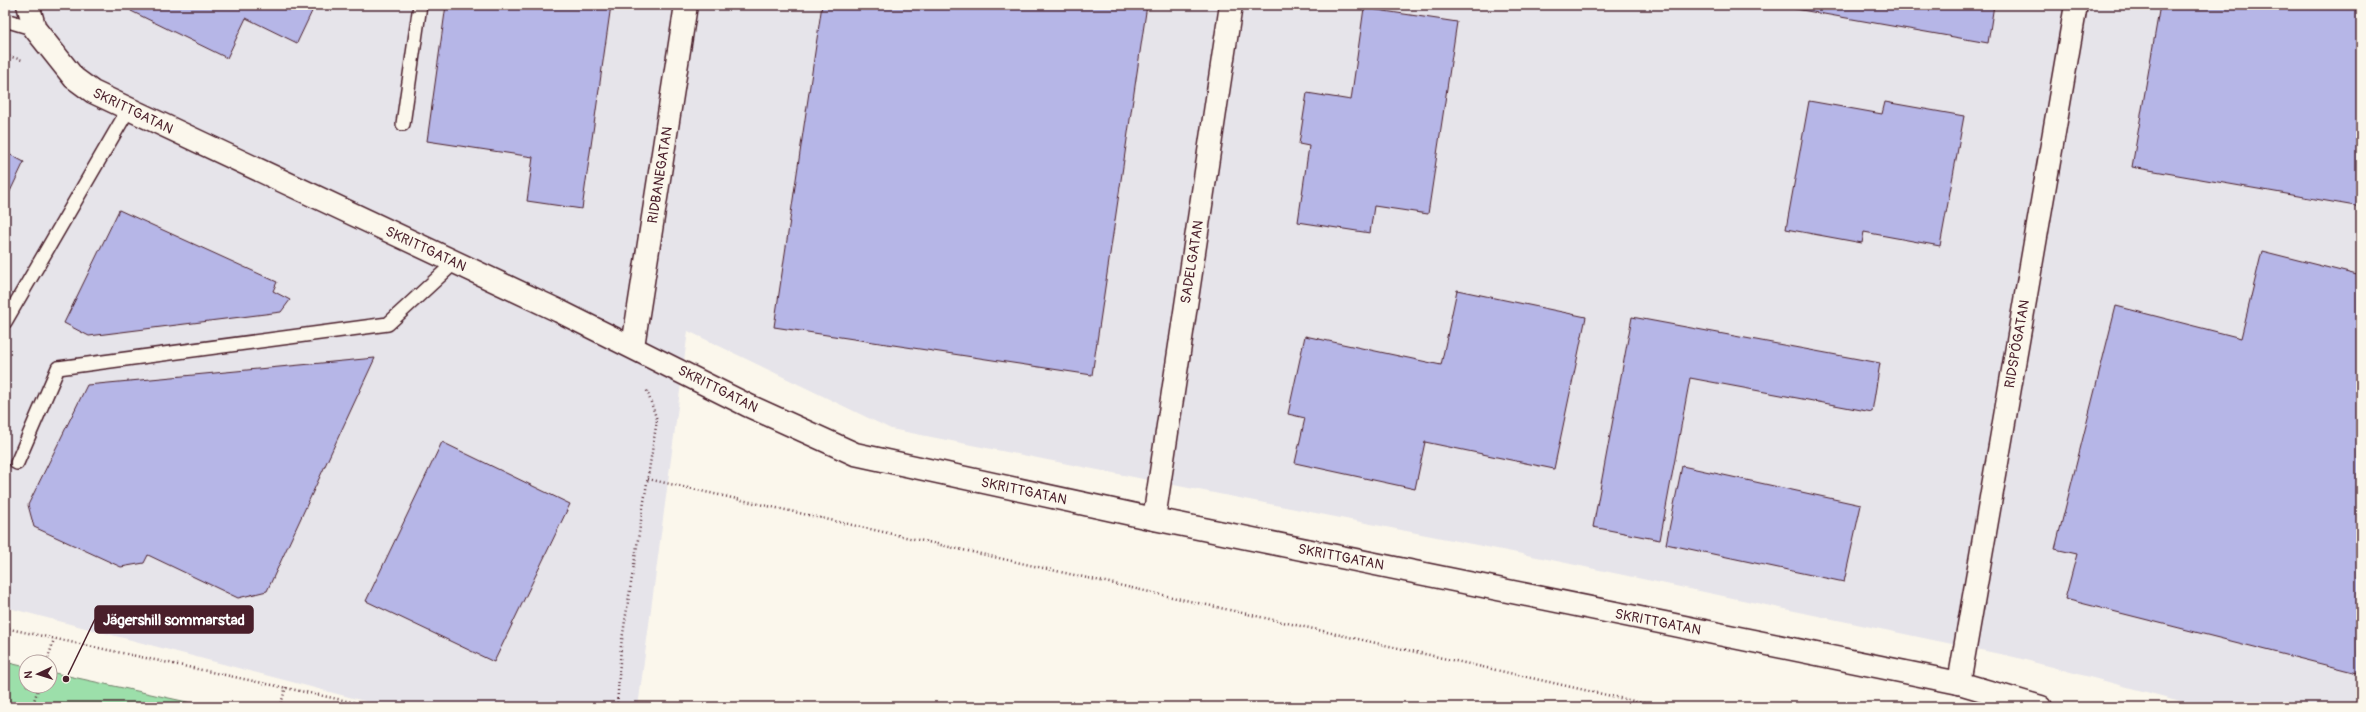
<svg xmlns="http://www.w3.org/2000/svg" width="2366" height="712" font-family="Pangolin,sans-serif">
<rect width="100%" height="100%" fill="#fbf7ec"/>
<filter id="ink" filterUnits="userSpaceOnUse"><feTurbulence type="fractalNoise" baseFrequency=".025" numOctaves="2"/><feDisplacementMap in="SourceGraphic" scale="8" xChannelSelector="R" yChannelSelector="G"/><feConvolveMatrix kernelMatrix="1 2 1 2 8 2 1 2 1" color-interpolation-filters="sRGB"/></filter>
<g filter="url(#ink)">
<polygon fill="#e6e4ea" points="5,5 2361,5 2361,707 2203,707 2014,657 1547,559 891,429 688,331 638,707 387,707 5,607"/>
<polygon fill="#9cdfaa" stroke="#737f6a" points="5,662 26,667 26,686 50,686 50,672 210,707 5,707"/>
<g fill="#b6b6e7" stroke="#4a1f2b">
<polygon points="128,5 315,5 297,43 246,18 227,58 131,11"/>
<polygon points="446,5 611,5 582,209 527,201 533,157 427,141"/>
<polygon points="822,5 1147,5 1092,375 774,327"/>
<polygon points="1773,5 1994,5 1988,43"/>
<polygon points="2160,5 2361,5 2361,207 2132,167"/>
<polygon points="1364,8 1457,22 1428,214 1374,206 1370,233 1298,222 1309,146 1299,144 1307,93 1351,100"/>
<polygon points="1809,101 1882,114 1885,102 1964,116 1940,246 1864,232 1862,243 1786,229"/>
<polygon points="5,152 24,162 5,202"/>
<polygon points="119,210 277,282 273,291 290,300 281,312 89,336 64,323"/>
<polygon points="2262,251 2361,276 2361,674 2065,599 2077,554 2055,549 2116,306 2241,338"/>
<polygon points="1457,290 1586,317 1554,469 1425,442 1415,489 1295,463 1305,418 1288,414 1305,336 1441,365"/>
<polygon points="1632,317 1880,363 1872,412 1690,378 1660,540 1593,527"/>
<polygon points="375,358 267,591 238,598 148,555 144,563 121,567 34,527 28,505 87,385"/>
<polygon points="442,442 570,504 494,662 366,601"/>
<polygon points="1682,466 1861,505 1844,582 1666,544"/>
</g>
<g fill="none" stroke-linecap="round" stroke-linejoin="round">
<g stroke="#4a1f2b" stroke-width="16">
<g id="service">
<polyline points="5,20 35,29"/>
<polyline points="403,124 420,5"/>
<polyline points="5,322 128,110"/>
<polyline points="17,463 58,368 388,324 455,262"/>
</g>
</g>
<g stroke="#4a1f2b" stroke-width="25">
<g id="minor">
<polyline points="28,5 35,29 74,78 93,92 559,311 747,405 855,454 1154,519 1959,683 2041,707"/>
<polyline points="633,346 686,5"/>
<polyline points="1154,519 1231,5"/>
<polyline points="1959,683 2076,5"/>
</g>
</g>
<g stroke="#4a1f2b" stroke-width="2.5" stroke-dasharray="1 3" stroke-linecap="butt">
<polyline points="5,55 22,60"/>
<polyline points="648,479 1660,707"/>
<polyline points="5,628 375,707"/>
<polyline points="47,662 54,639"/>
<polyline points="32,707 39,686"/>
<polyline points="280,707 286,687"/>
<polyline points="617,707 621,646 657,420 646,388"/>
</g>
<use href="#service" stroke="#fbf7ec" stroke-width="13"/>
<use href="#minor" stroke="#fbf7ec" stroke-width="22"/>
</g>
</g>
<g text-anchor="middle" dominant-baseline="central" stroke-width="3" stroke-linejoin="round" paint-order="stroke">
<g font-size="14" fill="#4a1f2b" stroke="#fbf7ec">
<text transform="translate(133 111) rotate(26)">SKRITTGATAN</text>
<text transform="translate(660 175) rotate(-81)">RIDBANEGATAN</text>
<text transform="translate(426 249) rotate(25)">SKRITTGATAN</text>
<text transform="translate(1192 262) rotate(-81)">SADELGATAN</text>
<text transform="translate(2017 344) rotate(-80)">RIDSPÖGATAN</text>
<text transform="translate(718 389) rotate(27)">SKRITTGATAN</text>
<text transform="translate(1024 491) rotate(12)">SKRITTGATAN</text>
<text transform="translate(1341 557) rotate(11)">SKRITTGATAN</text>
<text transform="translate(1658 622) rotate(11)">SKRITTGATAN</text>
</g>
</g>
<path fill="none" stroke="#4a1f2b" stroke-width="1.5" d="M66 679L95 619"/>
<circle fill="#4a1f2b" stroke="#fbf7ec" stroke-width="1.5" cx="66" cy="679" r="4"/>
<rect fill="#4a1f2b" stroke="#4a1f2b" stroke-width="1.5" x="95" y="606" width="158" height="27" rx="4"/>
<g font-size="15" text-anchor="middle" font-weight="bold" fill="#fff">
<text x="174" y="625">Jägershill sommarstad</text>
</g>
<rect width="2366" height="712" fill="none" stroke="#fbf7ec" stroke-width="20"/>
<rect x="10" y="10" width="2346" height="692" fill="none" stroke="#4a1f2b" stroke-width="1.5" filter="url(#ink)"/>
<g transform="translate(38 674) rotate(266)"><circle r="19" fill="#fbf7ec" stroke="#b4a19f"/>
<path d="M0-3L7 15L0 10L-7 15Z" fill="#4a1f2b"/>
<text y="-6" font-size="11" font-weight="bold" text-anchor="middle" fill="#4a1f2b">N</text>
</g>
</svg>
